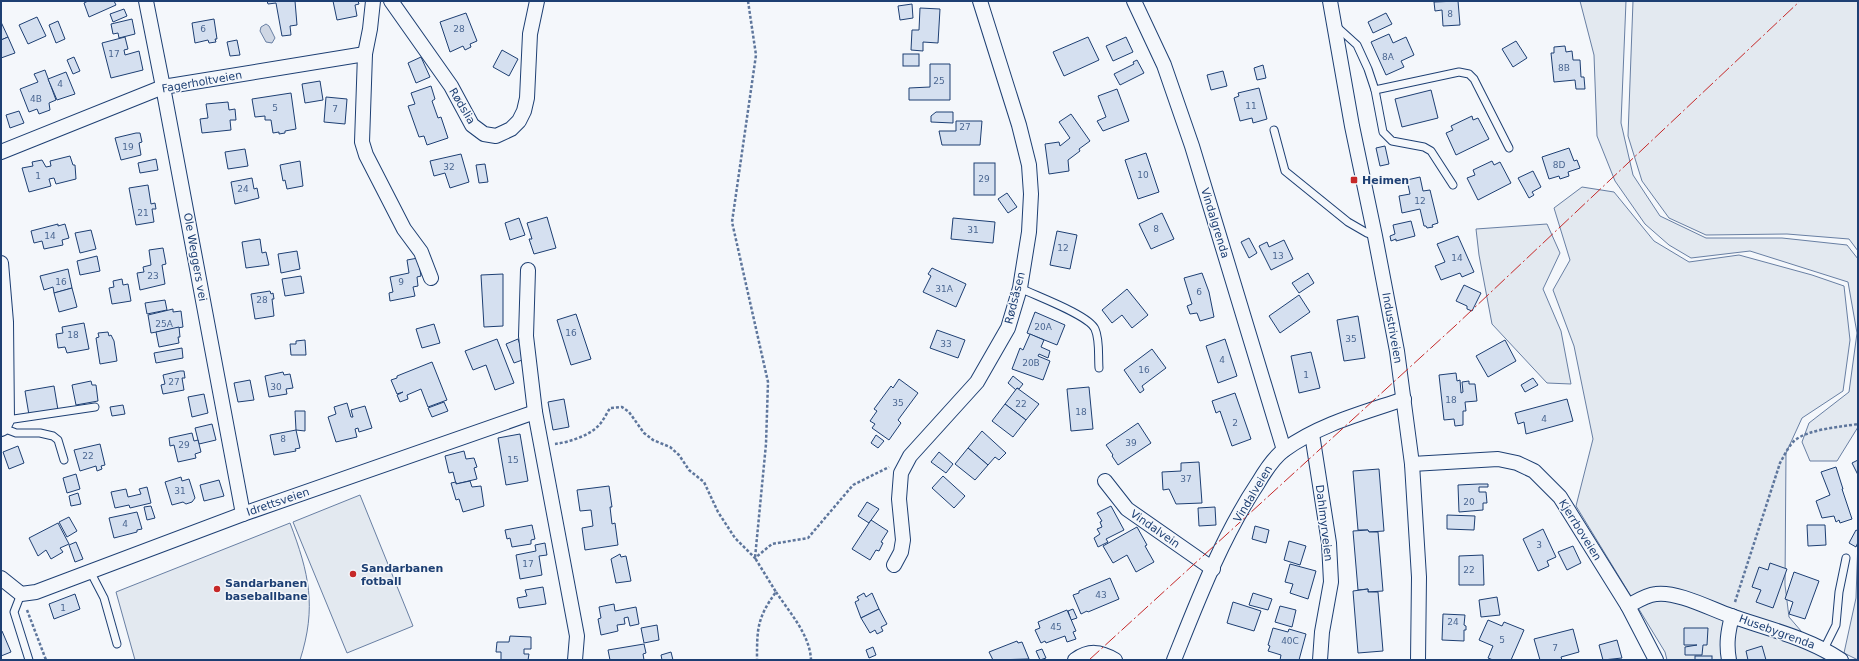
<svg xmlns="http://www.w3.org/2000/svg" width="1859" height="661" font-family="'DejaVu Sans',sans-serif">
<rect width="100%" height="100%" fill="#f4f7fb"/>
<g fill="#e3e9f0" stroke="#687fa3">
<polygon points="1580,1 1626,1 1621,123 1633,175 1660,216 1706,238 1782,238 1847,245 1858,259 1858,427 1837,461 1810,461 1802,442 1809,423 1849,392 1857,333 1848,282 1750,251 1691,258 1669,245 1645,224 1615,181 1597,136 1594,55"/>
<polygon points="1633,1 1858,1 1858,251 1849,239 1787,234 1706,235 1669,218 1642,181 1628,136"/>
<polygon points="1582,187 1614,192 1654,241 1689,262 1739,255 1812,275 1844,286 1850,340 1843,391 1802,418 1786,453 1785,585 1789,617 1826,660 1667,660 1665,652 1576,506 1593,439 1574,346 1553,290 1570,260 1554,208"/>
<polygon points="1547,224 1560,253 1543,289 1561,331 1571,384 1547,383 1492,324 1479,255 1476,229"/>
<polygon points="360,495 413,626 347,653 293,522"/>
<path d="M290 523C309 573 317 607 300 660H135L116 592Z"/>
<polygon points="1858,539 1858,660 1844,653 1856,598"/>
</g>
<polygon fill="#cfd7e4" stroke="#687fa3" points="266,24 269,26 275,38 272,43 266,42 260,31 261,27"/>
<g fill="#d5e0f0" stroke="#1d3f73">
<polygon points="88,1 114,1 116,5 89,17 84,3"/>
<polygon points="267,1 295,1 297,25 290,26 291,35 282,36 276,3 268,4"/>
<polygon points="333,1 358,1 359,4 355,5 357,16 337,20"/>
<polygon points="1458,1 1460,25 1443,26 1442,10 1435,11 1434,2"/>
<polygon points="912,4 913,18 900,20 898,6"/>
<polygon points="920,8 940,9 938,43 923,42 923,51 911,50 912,30 919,30"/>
<polygon points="124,9 127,16 113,22 110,14"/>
<polygon points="466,13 477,41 470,44 471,47 465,50 463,46 450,52 440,22"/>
<polygon points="1386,13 1392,24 1373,33 1368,22"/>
<polygon points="37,17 46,36 28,44 19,25"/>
<polygon points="132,19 135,34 119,38 118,33 113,34 111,24"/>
<polygon points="214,19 217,39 215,39 216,42 209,43 208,40 195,43 192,23"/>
<polygon points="58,21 65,39 56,43 49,25"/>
<polygon points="1,22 8,37 1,40"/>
<polygon points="1389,34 1393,43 1406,37 1414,55 1401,61 1404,67 1386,75 1371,42"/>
<polygon points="8,37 15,53 1,58 1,40"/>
<polygon points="125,37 128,49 124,50 125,55 139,51 143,70 111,78 102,43"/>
<polygon points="1088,37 1099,60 1064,76 1053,52"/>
<polygon points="1126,37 1133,52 1113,61 1106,46"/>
<polygon points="237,40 240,55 230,56 227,42"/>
<polygon points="1516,41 1527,58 1513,67 1502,49"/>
<polygon points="1565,46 1566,52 1572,51 1573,60 1580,60 1581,77 1584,77 1585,89 1576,89 1575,80 1554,82 1551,53 1554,53 1554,47"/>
<polygon points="502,50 518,59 509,76 493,67"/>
<rect x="903" y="54" width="16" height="12"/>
<polygon points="74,57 80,71 73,74 67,60"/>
<polygon points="421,57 430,77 416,83 408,63"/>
<polygon points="1137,60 1144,73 1120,85 1114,74 1134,64 1133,62"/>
<polygon points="930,64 950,64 950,100 909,100 909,88 930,87"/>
<polygon points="1263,65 1266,78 1257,80 1254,68"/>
<polygon points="45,70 56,100 49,103 50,110 39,114 37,109 29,112 20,89 38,82 34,74"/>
<polygon points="1223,71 1227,86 1211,90 1207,75"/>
<polygon points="66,72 75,94 57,100 48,79"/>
<polygon points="320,81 323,100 305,103 302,84"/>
<polygon points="431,86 435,99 432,101 438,118 441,117 448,138 427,145 424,136 419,137 408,106 415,104 411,93"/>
<polygon points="1259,88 1267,119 1253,123 1252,118 1240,121 1234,98 1239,96 1238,93"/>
<polygon points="1117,89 1129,121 1103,131 1097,121 1106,117 1098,96"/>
<polygon points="1431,90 1438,118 1402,127 1395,99"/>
<polygon points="291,93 296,129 285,131 285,133 279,134 279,132 273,133 271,120 265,120 265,116 255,117 252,99"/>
<polygon points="326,97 347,99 345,124 324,122"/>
<polygon points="228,102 229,110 235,109 236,120 230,120 231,130 202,133 200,119 208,118 206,104"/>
<polygon points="19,111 24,123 10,128 6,115"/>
<polygon points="936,112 953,112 953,123 931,122 931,116"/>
<polygon points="1071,114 1090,141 1079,149 1080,151 1068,160 1069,171 1049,174 1045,144 1059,142 1060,146 1070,138 1059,122"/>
<polygon points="1472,116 1473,120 1478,118 1489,139 1456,155 1446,133 1453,130 1451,126"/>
<polygon points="956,121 982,121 980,145 942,145 939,131 956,131"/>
<polygon points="136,133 140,133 142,142 139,143 141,155 121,160 115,138"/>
<polygon points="1385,146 1389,164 1380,166 1376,148"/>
<polygon points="1569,148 1574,161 1577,160 1580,168 1568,172 1569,176 1560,179 1559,176 1549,179 1542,157"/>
<polygon points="245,149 248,166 228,169 225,152"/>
<polygon points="1146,153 1159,192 1138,199 1125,160"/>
<polygon points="461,154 469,182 450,188 445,173 434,176 430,161"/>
<polygon points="70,156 73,165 75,165 76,179 56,184 54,178 49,179 51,186 29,192 22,168 33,166 32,162 42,160 46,167 51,166 50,161"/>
<polygon points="156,159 158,170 140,173 138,163"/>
<polygon points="300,161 303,186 287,189 285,180 283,181 280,165"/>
<polygon points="1492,161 1494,165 1500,162 1511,183 1478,200 1467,178 1475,175 1473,170"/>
<rect x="974" y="163" width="21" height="32"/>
<polygon points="485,164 488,182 479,183 476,165"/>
<polygon points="1533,171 1541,187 1532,192 1534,195 1529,198 1518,178"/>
<polygon points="1420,177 1423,191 1430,190 1438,223 1432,225 1433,227 1427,228 1426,226 1424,226 1420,209 1402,213 1399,196 1410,194 1407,180"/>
<polygon points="252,178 254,189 257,188 259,198 235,204 231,182"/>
<polygon points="148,185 151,204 155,203 156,209 152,209 154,222 136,225 129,188"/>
<polygon points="1007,193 1017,207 1008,213 998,199"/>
<polygon points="1162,213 1174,239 1151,249 1139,224"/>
<polygon points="547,217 556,248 534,254 529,239 532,239 527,223"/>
<polygon points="519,218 525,235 510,240 505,223"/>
<polygon points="953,218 995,222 993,243 951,239"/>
<polygon points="1411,221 1415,236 1396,241 1396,239 1391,241 1390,236 1395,234 1393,225"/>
<polygon points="58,224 58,226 65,224 69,238 62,240 63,245 44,249 42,241 34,243 31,231"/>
<polygon points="91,230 96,249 80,253 75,233"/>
<polygon points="1057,231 1077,235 1070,269 1050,265"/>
<polygon points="1458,236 1474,272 1462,277 1460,273 1441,280 1435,266 1445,262 1437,244"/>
<polygon points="1249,238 1257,253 1249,258 1241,242"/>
<polygon points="260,239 262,253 266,252 269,265 246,268 242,242"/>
<polygon points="1284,240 1293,259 1271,270 1259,246 1267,242 1269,247"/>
<polygon points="163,248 166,264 162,265 165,284 140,290 137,273 144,272 143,267 151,265 149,250"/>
<polygon points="297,251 300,269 281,273 278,254"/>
<polygon points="97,256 100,271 80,275 77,261"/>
<polygon points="418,258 421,276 417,277 418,286 413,287 415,296 390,301 389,293 393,292 390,277 409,273 407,260"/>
<polygon points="932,268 966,284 956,307 923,292 931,276 928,274"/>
<polygon points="68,269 72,288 54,293 53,287 44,290 40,276"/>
<polygon points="1202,273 1209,292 1214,317 1200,321 1197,313 1190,314 1187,306 1192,304 1184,278"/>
<polygon points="1308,273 1314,283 1299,293 1292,283"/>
<polygon points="503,274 503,326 484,327 481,275"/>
<polygon points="301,276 304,293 285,296 282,279"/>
<polygon points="122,279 123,285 128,284 131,301 112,304 109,288 114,287 113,281"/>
<polygon points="1464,285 1481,293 1472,311 1467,309 1467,306 1456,301"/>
<polygon points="72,288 77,307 59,312 54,293"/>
<polygon points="1127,289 1148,315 1132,328 1122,315 1112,323 1102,310"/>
<polygon points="270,291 271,294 273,293 274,299 272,299 274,316 255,319 251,294"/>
<polygon points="1299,295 1310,312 1280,333 1269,316"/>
<polygon points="165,300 167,310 147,314 145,303"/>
<polygon points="173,309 173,312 181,311 183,327 151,333 148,315"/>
<polygon points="1035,312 1065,325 1057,345 1027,333"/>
<polygon points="576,314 591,359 571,365 557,320"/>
<polygon points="1358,316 1365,358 1344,361 1337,320"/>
<polygon points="84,323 89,349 67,353 65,347 58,348 56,334 63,333 62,327"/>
<polygon points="434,324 440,343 422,348 416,329"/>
<polygon points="179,327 180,337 178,337 179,343 159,347 156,332"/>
<polygon points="937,330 965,340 958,358 930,348"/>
<polygon points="108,332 109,336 111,335 114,341 117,361 100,364 96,338 99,337 98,333"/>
<polygon points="1030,334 1044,340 1041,347 1050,351 1048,358 1039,354 1038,356 1050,361 1043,380 1012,369 1020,348 1023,350"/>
<polygon points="497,339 514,383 495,390 486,365 473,370 465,351"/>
<polygon points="518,339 525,359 514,363 506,344"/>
<polygon points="1225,339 1237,376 1218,383 1206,346"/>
<polygon points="305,340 306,355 291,355 290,344 296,344 296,341"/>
<polygon points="1505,340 1516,361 1488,377 1476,356"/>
<polygon points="182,348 183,358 156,363 154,353"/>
<polygon points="1152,349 1166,368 1142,386 1144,390 1140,393 1124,370"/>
<polygon points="1311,352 1320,388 1299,393 1291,356"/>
<polygon points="432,362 447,400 428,407 421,389 407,395 408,399 400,402 397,395 403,392 397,394 391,380 397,378 397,376"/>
<polygon points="180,371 184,371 185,378 182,378 184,390 163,394 161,385 165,384 163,375"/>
<polygon points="283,372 284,375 290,374 293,388 286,389 287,394 269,397 265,376"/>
<polygon points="1456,373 1457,381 1460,380 1461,393 1463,392 1462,382 1469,381 1469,384 1475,384 1477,401 1465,402 1466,411 1463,411 1463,425 1455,426 1454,419 1444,420 1439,375"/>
<polygon points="1013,376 1023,384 1019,389 1017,388 1016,390 1008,383"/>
<polygon points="1533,378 1538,385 1525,392 1521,385"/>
<polygon points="899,379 918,393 898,420 901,423 889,440 872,428 875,424 870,421 877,411 874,409 891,386 893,388"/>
<polygon points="250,380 254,400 238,402 234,383"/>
<polygon points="91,381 92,385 96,385 98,401 76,405 72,385"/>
<polygon points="54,386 58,410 29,415 25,391"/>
<polygon points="1089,387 1093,429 1071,431 1067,389"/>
<polygon points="1017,388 1039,404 1026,420 1005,404"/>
<polygon points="1235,393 1251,439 1232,446 1220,411 1216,413 1212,401"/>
<polygon points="204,394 208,413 192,417 188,397"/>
<polygon points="564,399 569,427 553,430 548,402"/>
<polygon points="1567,399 1573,421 1526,434 1524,422 1518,424 1515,413"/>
<polygon points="444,402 448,411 432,417 428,408"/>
<polygon points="347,403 351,417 353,417 351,410 365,406 372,428 359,432 358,428 355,429 357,437 336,442 328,417 336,414 334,407"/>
<polygon points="1005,404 1026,420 1013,437 992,421"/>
<polygon points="123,405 125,414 112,416 110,407"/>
<polygon points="295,411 305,411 305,431 296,430"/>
<polygon points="1138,423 1151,443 1118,465 1112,456 1113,455 1106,445"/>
<polygon points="212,424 216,440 199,444 195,428"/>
<polygon points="296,430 300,448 295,449 296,451 274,455 270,435"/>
<polygon points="982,431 1006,453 999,460 995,457 988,465 968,448"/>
<polygon points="192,433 194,441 198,440 201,452 195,454 196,458 178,462 174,445 170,446 169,438"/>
<polygon points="520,434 528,481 506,485 498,438"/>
<polygon points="876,435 884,441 878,448 871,443"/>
<polygon points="100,444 105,465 101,466 102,469 97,471 96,466 80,471 74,450"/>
<polygon points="18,446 24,463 9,469 3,452"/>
<polygon points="968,448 988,465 975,480 955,464"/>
<polygon points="464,451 466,459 474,458 477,467 474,468 477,479 456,484 453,472 449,473 445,456"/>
<polygon points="939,452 953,464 946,473 931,462"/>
<polygon points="1858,460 1858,475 1852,463"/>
<polygon points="1199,462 1202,503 1176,504 1169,489 1163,490 1162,472 1181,471 1181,463"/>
<polygon points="1836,467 1843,489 1842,489 1852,519 1840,523 1839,520 1836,522 1834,516 1822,518 1816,501 1830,495 1821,472"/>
<polygon points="1379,469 1384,531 1369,532 1368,530 1358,530 1353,471"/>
<polygon points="76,474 80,489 67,493 63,478"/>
<polygon points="943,476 965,496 954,508 932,488"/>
<polygon points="181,477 182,481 189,479 195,498 192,502 186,504 183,502 172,505 165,482"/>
<polygon points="219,480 224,496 204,501 200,485"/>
<polygon points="470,481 472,487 481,486 484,506 463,512 459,499 456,500 451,483 456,482 456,484"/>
<polygon points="1479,484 1488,484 1488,487 1479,487 1479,492 1486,492 1487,503 1483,503 1483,510 1459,512 1458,485"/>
<polygon points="609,486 612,507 610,507 612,524 615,523 618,545 585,550 582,528 593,526 591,510 580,511 577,490"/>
<polygon points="147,487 151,503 130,508 129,505 115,508 111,492 126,489 128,497 141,494 139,489"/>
<polygon points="78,493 81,504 71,506 69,496"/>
<polygon points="867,502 879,509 869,523 858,516"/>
<polygon points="151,506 155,518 147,520 144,507"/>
<polygon points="1111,506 1124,530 1106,539 1108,542 1098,547 1094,538 1100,534 1097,529 1102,527 1100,522 1102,521 1097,513"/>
<polygon points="1215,507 1216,525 1199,526 1198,508"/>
<polygon points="137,512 142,529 137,530 137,532 114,538 109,518"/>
<polygon points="1447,515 1475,516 1474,530 1447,529"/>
<polygon points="69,517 77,531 67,537 59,522"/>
<polygon points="871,520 888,531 881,542 883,543 879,551 876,550 870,560 852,549"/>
<polygon points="58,523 69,544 60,548 63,552 51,559 46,550 38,556 29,538"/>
<polygon points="532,525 535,539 531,540 531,544 512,547 510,538 507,539 505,530"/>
<polygon points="1807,525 1825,525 1826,545 1808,546"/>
<polygon points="1255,526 1269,530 1266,543 1252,539"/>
<polygon points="1137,527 1147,545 1145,546 1154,562 1136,572 1127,555 1113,563 1103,546"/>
<polygon points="1543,529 1556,557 1547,561 1549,566 1538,571 1523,539"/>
<polygon points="1368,530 1369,532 1378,532 1383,591 1368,592 1368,589 1358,590 1353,531"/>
<polygon points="1856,530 1858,531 1858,542 1856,547 1849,543"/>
<polygon points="1289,541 1306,546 1300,565 1284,560"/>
<polygon points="76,542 83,559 75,562 69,545"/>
<polygon points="545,543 547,555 539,556 542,575 520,579 516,555 536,551 535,545"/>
<polygon points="1573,546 1581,563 1567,570 1558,552"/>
<polygon points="620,554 621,557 626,556 631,581 616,583 611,559"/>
<polygon points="1483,555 1484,585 1459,585 1459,556"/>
<polygon points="1770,563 1787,569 1773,608 1756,602 1761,590 1752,587 1759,567 1768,570"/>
<polygon points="1290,564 1316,571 1308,599 1290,593 1293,584 1285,582"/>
<polygon points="1794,572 1819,581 1805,619 1789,614 1793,602 1785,599"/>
<polygon points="1110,578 1119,599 1088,612 1087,611 1081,614 1073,595 1079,593 1079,591"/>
<polygon points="543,587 546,604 519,608 517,598 527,596 525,590"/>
<polygon points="1368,589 1368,592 1378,592 1383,651 1358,653 1353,591"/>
<polygon points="864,593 866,597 872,593 879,609 861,618 855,602 859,600 857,597"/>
<polygon points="1253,593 1272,599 1268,610 1249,605"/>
<polygon points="75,594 80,609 54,619 49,604"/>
<polygon points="1497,597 1500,615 1481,617 1479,600"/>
<polygon points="1233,602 1261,611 1254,631 1227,623"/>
<polygon points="614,604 615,611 636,607 639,624 630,626 628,617 624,618 625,624 617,625 618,631 601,635 598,619 601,618 599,607"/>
<polygon points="1280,606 1296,610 1292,627 1275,622"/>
<polygon points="879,609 887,624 881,627 883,631 877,634 875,630 870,633 861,618"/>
<polygon points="1073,609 1077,618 1071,620 1068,611"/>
<polygon points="1067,610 1076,631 1073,632 1076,639 1067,642 1065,636 1046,643 1045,641 1041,643 1035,630 1040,628 1038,622"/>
<polygon points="1443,614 1465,615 1464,625 1466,626 1466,630 1464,630 1464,641 1442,640"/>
<polygon points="1488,620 1502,626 1504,622 1524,630 1511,660 1493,660 1488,658 1493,646 1479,640"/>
<polygon points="657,625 659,640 644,643 641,628"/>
<polygon points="1273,628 1288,632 1289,629 1306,634 1299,660 1280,660 1281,655 1268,651 1270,646 1268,645"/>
<polygon points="1684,628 1708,628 1707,645 1703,645 1702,655 1685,655 1685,647 1697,645 1684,645"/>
<polygon points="1573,629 1579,652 1561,657 1562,660 1540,660 1534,639"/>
<polygon points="2,631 11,652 1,656 1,632"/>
<polygon points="510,636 531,637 531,649 524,649 524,654 529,654 528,660 501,660 501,652 496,652 497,642 509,642"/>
<polygon points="1617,640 1622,658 1603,660 1599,645"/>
<polygon points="1017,641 1018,643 1022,642 1029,659 993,660 989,652"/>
<polygon points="644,644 646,653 643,654 644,660 610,660 608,650"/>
<polygon points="1762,646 1766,660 1748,660 1746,651"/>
<polygon points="873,647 876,655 869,658 866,650"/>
<polygon points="1042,649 1046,658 1040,660 1036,651"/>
<polygon points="671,652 673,660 662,660 661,655"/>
<rect x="1695" y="656" width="17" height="4"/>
</g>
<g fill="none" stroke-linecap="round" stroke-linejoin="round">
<g stroke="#1d3f73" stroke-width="9">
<g id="service">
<polyline points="1336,26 1357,45 1368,69 1375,90 1383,132 1392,141 1424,147 1431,151 1453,185"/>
<polyline points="1375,90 1459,72 1469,74 1474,79 1509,148"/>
<polyline points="1274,130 1285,171 1348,222 1367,233 1375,236"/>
<path d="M1020 288C1036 296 1089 315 1095 329 1100 340 1098 356 1099 368"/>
<polyline points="7,420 95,407"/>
<polyline points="3,428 16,433 40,433 53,436 58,440 64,460"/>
<polyline points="90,571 104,598 117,644"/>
<polyline points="21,594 14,612 29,660"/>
<polyline points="1824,649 1836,625 1839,592 1846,558"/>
</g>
</g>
<g stroke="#1d3f73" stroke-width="16">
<g id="minor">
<polyline points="146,1 163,87 243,514"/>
<polyline points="373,1 370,29 365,54 362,142 366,155 404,229 421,252 431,278"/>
<polyline points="391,1 451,86 472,125 484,134 496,136 511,129 519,121 524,111 527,98 530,34 537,1"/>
<polyline points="1134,1 1164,65 1192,146 1284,450"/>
<polyline points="1330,1 1352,126 1375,236 1397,351 1412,464 1419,577 1418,660"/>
<polyline points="1,152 163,87 365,54"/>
<polyline points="1,263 6,322 7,420 3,428 1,429"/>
<polyline points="528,270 526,336 535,412 577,636 575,660"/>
<polyline points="1312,434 1329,543 1331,582 1322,632 1320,660"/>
<polyline points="1412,464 1498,459 1517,463 1534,471 1560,497 1628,606 1656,660"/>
<polyline points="1105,481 1127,509 1213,569"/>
<polyline points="894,565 901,552 903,540 899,499 901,473 910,456 977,382 1008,328 1020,288 1029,232 1031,194 1029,165 1019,125 980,1"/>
<polyline points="1,578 21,594 36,592 243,514 535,412"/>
<path d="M1628 606C1637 601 1646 595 1656 594 1677 591 1711 609 1731 616 1769 629 1808 638 1841 660"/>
<path d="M1075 660C1089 650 1100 651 1115 660"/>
<path d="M1174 660C1198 600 1222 537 1258 483 1265 471 1273 458 1284 450 1320 424 1363 413 1404 399"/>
<path d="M1729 660C1726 644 1728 632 1732 616"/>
</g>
</g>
<g stroke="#5e769c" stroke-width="2.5" stroke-dasharray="3 2" stroke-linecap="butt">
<path d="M748 1 756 55 732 222 768 382 766 444 755 558 776 592C757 618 757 629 757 660"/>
<path d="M555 444C569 442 590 436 600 424 604 419 607 413 610 408L622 407 629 412 644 433 653 440 670 447 679 455 689 470 704 482 718 512 735 538 755 558 772 544 808 538 853 485 889 467"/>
<path d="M776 592C790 613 810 635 811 660"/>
<path d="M1735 602 1780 463C1784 456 1788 447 1794 441 1808 429 1840 427 1858 424"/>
<polyline points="27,610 46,660"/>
</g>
<use href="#service" stroke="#f4f7fb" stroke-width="7"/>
<use href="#minor" stroke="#f4f7fb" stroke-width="14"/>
<polyline stroke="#c62828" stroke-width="1" stroke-dasharray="14 3 2 3" stroke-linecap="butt" points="1089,660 1455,326 1800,1"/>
</g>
<g fill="#c62828" stroke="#f4f7fb" stroke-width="1.5">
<rect x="1350" y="176" width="8" height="8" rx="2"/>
<circle cx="353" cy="574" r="4"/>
<circle cx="217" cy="589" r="4"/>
</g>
<g text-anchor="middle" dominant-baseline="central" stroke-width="3" stroke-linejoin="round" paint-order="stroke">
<g font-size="9" fill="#4b6792">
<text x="1450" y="14">8</text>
<text x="203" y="29">6</text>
<text x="459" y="29">28</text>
<text x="114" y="54">17</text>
<text x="1388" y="57">8A</text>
<text x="1564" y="68">8B</text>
<text x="939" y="81">25</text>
<text x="60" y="84">4</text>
<text x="36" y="99">4B</text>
<text x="1251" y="106">11</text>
<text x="275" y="108">5</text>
<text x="335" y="109">7</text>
<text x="965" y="127">27</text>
<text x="128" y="147">19</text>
<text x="1559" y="165">8D</text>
<text x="449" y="167">32</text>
<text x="1143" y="175">10</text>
<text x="38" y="176">1</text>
<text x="984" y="179">29</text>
<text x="243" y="189">24</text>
<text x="1420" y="201">12</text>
<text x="143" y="213">21</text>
<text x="1156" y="229">8</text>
<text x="973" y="230">31</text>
<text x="50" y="236">14</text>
<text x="1063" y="248">12</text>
<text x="1278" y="256">13</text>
<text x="1457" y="258">14</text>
<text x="153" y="276">23</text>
<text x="61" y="282">16</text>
<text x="401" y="282">9</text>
<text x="944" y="289">31A</text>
<text x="1199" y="292">6</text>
<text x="262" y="300">28</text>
<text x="164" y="324">25A</text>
<text x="1043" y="327">20A</text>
<text x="571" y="333">16</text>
<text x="73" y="335">18</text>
<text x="1351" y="339">35</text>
<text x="946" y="344">33</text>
<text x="1222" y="360">4</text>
<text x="1031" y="363">20B</text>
<text x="1144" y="370">16</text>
<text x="1306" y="375">1</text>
<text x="174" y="382">27</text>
<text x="276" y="387">30</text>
<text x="1451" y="400">18</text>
<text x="898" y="403">35</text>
<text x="1021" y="404">22</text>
<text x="1081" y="412">18</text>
<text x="1544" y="419">4</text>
<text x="1235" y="423">2</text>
<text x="283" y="439">8</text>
<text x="1131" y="443">39</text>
<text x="184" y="445">29</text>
<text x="88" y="456">22</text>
<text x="513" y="460">15</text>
<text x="1186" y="479">37</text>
<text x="180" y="491">31</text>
<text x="1469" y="502">20</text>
<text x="125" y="524">4</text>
<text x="1539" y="545">3</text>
<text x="528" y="564">17</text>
<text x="1469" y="570">22</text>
<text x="1101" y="595">43</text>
<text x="63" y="608">1</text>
<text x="1453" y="622">24</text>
<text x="1056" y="627">45</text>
<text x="1502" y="640">5</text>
<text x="1290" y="641">40C</text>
<text x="1555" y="648">7</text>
</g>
<g font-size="11" fill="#1d3f73" stroke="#f4f7fb">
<text transform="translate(202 82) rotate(-10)">Fagerholtveien</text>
<text transform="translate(462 106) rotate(59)">Rødslia</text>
<text transform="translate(1215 223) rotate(73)">Vindalgrenda</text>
<text transform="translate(195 257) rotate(80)">Ole Weggers vei</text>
<text transform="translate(1015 298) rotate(-76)">Rødsåsen</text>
<text transform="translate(1392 328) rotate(80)">Industriveien</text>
<text transform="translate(1253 494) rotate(-59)">Vindalveien</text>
<text transform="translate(278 502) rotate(-19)">Idrettsveien</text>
<text transform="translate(1324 523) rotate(83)">Dahlmyrveien</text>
<text transform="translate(1155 529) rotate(35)">Vindalvein</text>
<text transform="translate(1580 530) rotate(58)">Kjerrboveien</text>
<text transform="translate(1777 632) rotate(20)">Husebygrenda</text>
</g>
<g font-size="11" font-weight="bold" fill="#1d3f73" stroke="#f4f7fb" text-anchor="start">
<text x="1362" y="180">Heimen</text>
<text x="361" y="568">Sandarbanen<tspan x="361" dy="13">fotball</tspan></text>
<text x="225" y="583">Sandarbanen<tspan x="225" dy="13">baseballbane</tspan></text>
</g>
</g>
<rect width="1859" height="661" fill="none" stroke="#1d3f73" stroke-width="4"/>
</svg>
